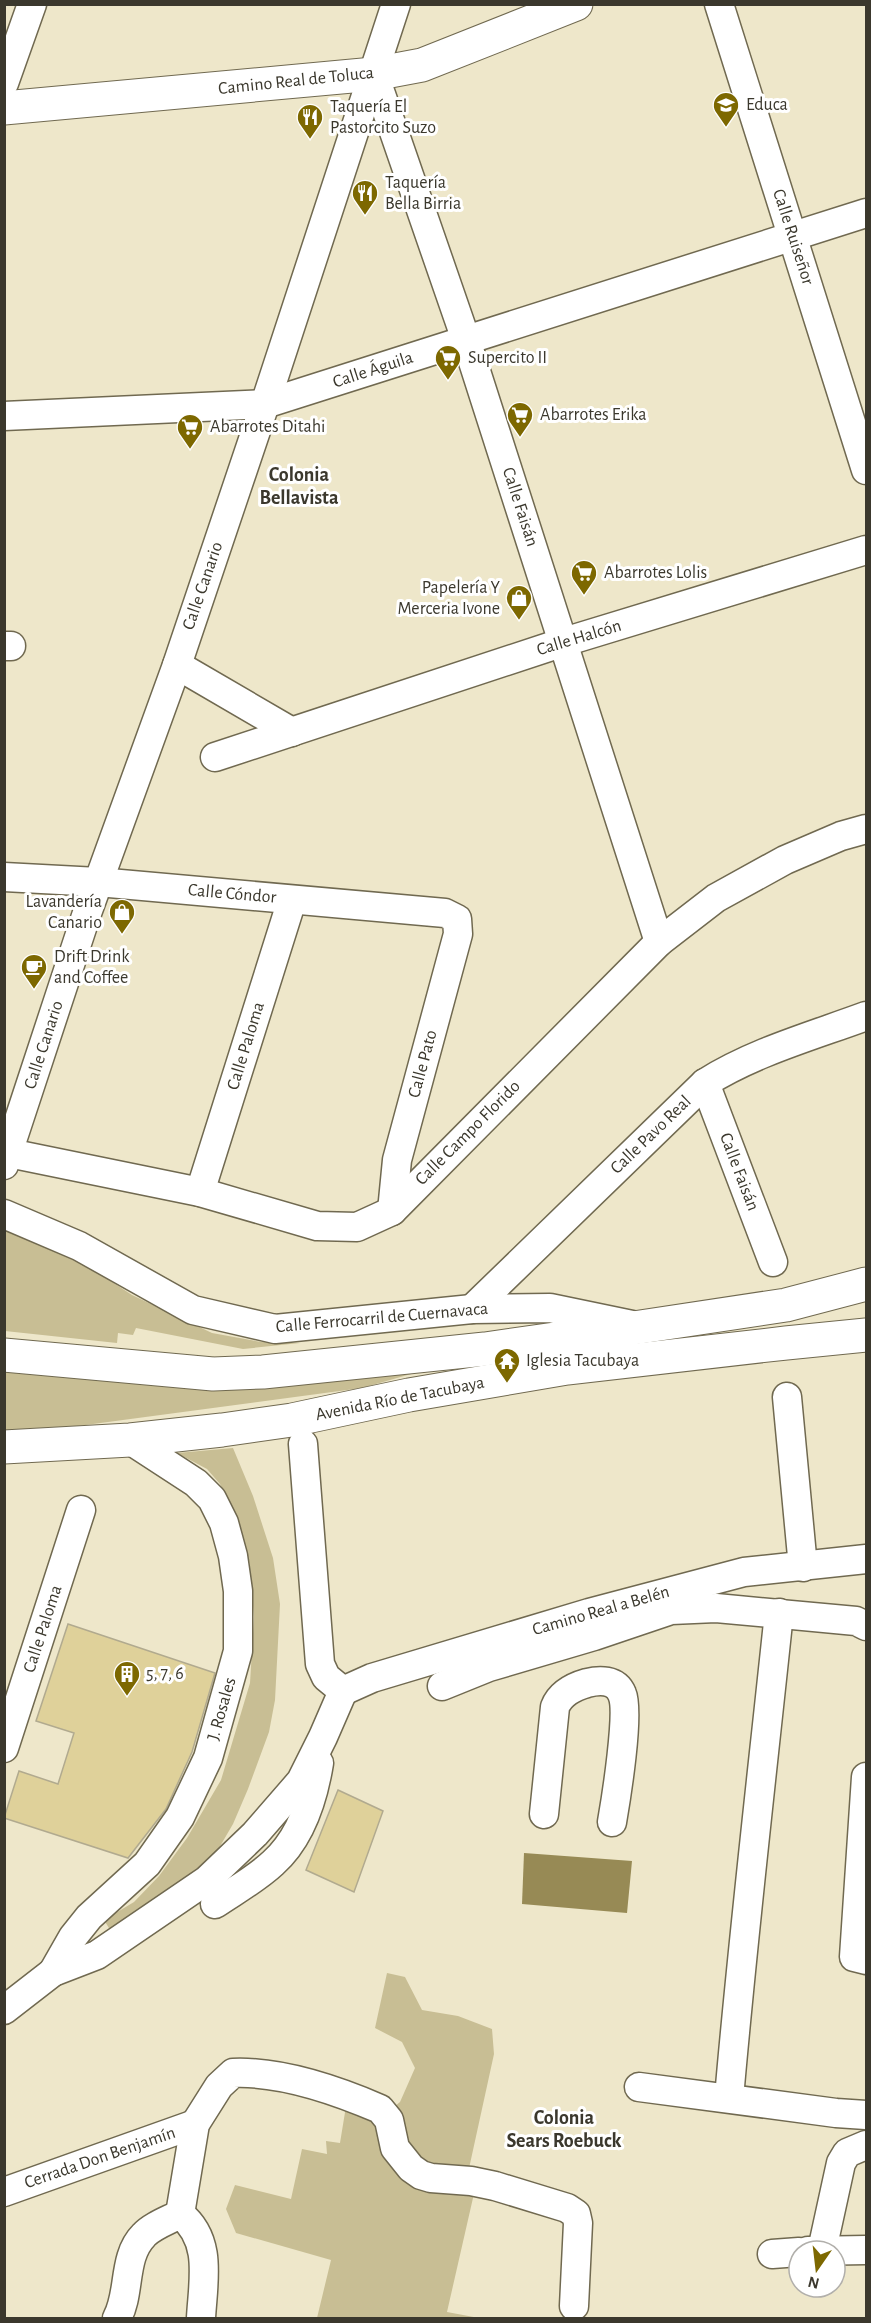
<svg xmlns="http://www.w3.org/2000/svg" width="871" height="2323" font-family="'Alegreya Sans',sans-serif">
<rect width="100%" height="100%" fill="#eee7ca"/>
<g fill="#c8be94">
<polygon points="4,1226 71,1255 132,1295 212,1333 261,1342 300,1343 243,1349 136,1328 133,1335 118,1333 117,1343 5,1331"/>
<polygon points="5,1359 418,1372 362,1388 78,1426 5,1432"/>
<polygon points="233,1448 253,1496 273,1558 280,1604 275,1700 269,1732 248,1789 233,1824 212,1860 112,1933 104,1920 134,1902 159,1876 187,1838 221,1780 250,1683 254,1617 249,1560 232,1508 220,1484 207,1469 177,1453"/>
<polygon points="387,1973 405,1977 422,2010 458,2016 492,2029 494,2054 468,2173 478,2176 447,2312 479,2318 317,2318 331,2260 236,2233 226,2209 235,2185 291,2199 302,2149 327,2154 326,2141 340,2143 348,2094 394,2107 400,2102 415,2068 402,2042 375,2028"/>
</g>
<polygon fill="#978a55" points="524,1853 632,1861 627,1913 522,1904"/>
<g fill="#dfd19a" stroke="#b1aa8f" stroke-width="1.5">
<polygon points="68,1624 215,1673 192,1752 166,1809 128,1858 4,1818 19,1771 58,1784 74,1733 36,1721"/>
<polygon points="338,1790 383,1811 354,1892 306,1870"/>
</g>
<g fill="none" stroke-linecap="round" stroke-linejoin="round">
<g stroke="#706950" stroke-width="31">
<g id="minor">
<polyline points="719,4 866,470"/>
<polyline points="374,74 466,340 659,942"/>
<polyline points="4,83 32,4"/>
<polyline points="4,416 265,404 866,213"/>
<polyline points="4,646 11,646"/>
<polyline points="177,665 292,732"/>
<polyline points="215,757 564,642 866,550"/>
<polyline points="4,877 98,882 445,913 457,919 458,934 397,1160 392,1211"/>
<polyline points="705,1083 773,1262"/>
<polyline points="4,1152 200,1192 317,1226 357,1227 392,1211 659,942 716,898 785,860 841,836 866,829"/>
<polyline points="4,1165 86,916 177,665 265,404 396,4"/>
<polyline points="200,1192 292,900"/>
<polyline points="4,1214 79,1246 193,1310 275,1329 472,1309 550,1308 632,1325"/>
<path d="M472 1309 705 1083C754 1052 812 1036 866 1016"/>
<polyline points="787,1397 803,1567"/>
<polyline points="303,1444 320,1664 326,1677 343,1691"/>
<polyline points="442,1686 489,1667 594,1636 671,1610 716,1608 856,1621 866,1626"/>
<polyline points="343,1691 372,1678 589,1613 744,1572 866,1559"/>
<polyline points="4,1748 81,1510"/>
<polyline points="866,1777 854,1957 866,1960"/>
<path d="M544 1814 555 1707C560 1694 573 1687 587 1683 599 1680 616 1679 622 1694 630 1712 616 1799 612 1822"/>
<path d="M215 1904C234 1891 256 1879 273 1863 301 1838 313 1800 319 1763"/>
<polyline points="53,1972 73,1937 89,1917 147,1864 180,1817 208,1758 238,1651 238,1591 233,1556 224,1523 212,1499 196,1483 130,1440"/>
<polyline points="4,2010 53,1972 97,1955 207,1880 255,1834 301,1781 323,1737 343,1691"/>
<polyline points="639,2087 836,2113 866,2115"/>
<path d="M729 2098C743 1936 762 1775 779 1613"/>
<polyline points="4,2192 195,2124"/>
<path d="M180 2214 195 2124 219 2086 233 2073C280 2071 336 2090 380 2109L389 2120 395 2148 411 2168 421 2175 431 2178 471 2181 495 2186 567 2208 576 2214 578 2223 574 2306"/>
<polyline points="822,2250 841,2163 847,2153 866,2145"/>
<polyline points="808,2251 866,2250"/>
<polyline points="772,2254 799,2252"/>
<path d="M117 2318C131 2293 122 2257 144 2235 152 2226 169 2220 180 2214 213 2240 203 2281 201 2318"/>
</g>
</g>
<g stroke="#706950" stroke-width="35">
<g id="major">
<polyline points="4,108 374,74 422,65 576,4"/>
<polyline points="4,1355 213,1374 263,1372 485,1349 640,1327 786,1305 866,1284"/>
<polyline points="4,1447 130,1440 222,1430 292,1420 409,1395 567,1368 786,1343 866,1335"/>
</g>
</g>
<use href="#minor" stroke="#fff" stroke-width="28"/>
<use href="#major" stroke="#fff" stroke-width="33"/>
</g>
<defs>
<g id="school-pin" transform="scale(1.35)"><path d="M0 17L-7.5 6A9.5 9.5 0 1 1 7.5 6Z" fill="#7d6800" stroke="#fff"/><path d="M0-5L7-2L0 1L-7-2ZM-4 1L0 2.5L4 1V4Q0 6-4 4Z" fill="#fff"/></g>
<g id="restaurant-pin" transform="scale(1.35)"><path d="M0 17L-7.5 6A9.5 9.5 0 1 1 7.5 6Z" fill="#7d6800" stroke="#fff"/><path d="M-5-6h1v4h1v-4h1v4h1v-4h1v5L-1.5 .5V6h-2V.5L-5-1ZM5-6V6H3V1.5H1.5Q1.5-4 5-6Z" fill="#fff"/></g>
<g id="supermarket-pin" transform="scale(1.35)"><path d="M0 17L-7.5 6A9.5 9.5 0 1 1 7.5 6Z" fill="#7d6800" stroke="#fff"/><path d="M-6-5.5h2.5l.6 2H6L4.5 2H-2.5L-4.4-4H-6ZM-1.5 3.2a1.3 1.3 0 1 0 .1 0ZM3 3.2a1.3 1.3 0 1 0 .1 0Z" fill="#fff"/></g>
<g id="shop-pin" transform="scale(1.35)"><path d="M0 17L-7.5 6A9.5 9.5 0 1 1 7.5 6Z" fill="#7d6800" stroke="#fff"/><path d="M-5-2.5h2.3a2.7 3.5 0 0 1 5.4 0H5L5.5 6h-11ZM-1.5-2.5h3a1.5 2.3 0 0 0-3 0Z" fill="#fff"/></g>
<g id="cafe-pin" transform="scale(1.35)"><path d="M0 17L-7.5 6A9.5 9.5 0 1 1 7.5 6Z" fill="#7d6800" stroke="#fff"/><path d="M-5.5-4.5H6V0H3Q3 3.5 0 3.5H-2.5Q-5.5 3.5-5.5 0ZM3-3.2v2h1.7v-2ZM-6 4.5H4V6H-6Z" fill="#fff"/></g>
<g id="temple-pin" transform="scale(1.35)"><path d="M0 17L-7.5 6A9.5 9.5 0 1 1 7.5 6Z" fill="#7d6800" stroke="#fff"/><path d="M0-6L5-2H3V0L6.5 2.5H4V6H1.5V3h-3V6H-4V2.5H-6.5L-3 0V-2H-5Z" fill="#fff"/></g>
<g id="building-pin" transform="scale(1.35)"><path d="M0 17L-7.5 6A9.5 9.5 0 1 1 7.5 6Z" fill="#7d6800" stroke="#fff"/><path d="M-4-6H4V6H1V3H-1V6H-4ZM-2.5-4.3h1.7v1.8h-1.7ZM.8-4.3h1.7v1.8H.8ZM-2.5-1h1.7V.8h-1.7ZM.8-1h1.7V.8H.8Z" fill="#fff"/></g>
</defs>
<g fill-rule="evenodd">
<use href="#school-pin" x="726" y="105"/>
<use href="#restaurant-pin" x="310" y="117"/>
<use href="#restaurant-pin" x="365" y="193"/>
<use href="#supermarket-pin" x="448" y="358"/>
<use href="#supermarket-pin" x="520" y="415"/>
<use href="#supermarket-pin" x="190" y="427"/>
<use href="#supermarket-pin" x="584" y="573"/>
<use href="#shop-pin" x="519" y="598"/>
<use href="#shop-pin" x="122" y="912"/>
<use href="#cafe-pin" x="34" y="967"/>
<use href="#temple-pin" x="507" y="1361"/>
<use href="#building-pin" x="127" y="1674"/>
</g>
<g text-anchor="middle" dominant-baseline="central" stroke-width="6" stroke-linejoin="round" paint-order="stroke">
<g font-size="18" fill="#3b382d" stroke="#fff">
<text transform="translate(296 81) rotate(-6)">Camino Real de Toluca</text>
<text transform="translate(793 237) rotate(72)">Calle Ruiseñor</text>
<text transform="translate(373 370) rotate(-18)">Calle Águila</text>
<text transform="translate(520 507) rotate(72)">Calle Faisán</text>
<text transform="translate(203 586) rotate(-71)">Calle Canario</text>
<text transform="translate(579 638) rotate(-17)">Calle Halcón</text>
<text transform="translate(232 894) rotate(5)">Calle Cóndor</text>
<text transform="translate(44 1045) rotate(-72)">Calle Canario</text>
<text transform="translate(246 1046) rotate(-73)">Calle Paloma</text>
<text transform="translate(423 1064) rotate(-75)">Calle Pato</text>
<text transform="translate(468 1133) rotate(-45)">Calle Campo Florido</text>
<text transform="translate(651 1135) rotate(-44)">Calle Pavo Real</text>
<text transform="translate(739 1172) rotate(69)">Calle Faisán</text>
<text transform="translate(382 1318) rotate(-5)">Calle Ferrocarril de Cuernavaca</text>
<text transform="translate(400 1399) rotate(-11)">Avenida Río de Tacubaya</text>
<text transform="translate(601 1611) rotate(-16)">Camino Real a Belén</text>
<text transform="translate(43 1629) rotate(-72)">Calle Paloma</text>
<text transform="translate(222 1709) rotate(-74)">J. Rosales</text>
<text transform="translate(100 2158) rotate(-19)">Cerrada Don Benjamín</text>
</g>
<g font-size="18" fill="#3b382d" stroke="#fff" text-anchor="start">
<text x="746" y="105">Educa</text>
<text x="330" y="107">Taquería El<tspan x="330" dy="21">Pastorcito Suzo</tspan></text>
<text x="385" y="183">Taquería<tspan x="385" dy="21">Bella Birria</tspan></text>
<text x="468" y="358">Supercito II</text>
<text x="540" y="415">Abarrotes Erika</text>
<text x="210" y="427">Abarrotes Ditahi</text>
<text x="604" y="573">Abarrotes Lolis</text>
<text x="500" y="588" text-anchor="end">Papelería Y<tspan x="500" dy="21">Merceria Ivone</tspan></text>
<text x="102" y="902" text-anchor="end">Lavandería<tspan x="102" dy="21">Canario</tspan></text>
<text x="54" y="957">Drift Drink<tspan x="54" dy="21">and Coffee</tspan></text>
<text x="526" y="1361">Iglesia Tacubaya</text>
<text x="146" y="1674">5, 7, 6</text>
</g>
<g font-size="20" font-weight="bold" fill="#3b382d" stroke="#fff">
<text x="299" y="475">Colonia<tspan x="299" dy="23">Bellavista</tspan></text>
<text x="564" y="2118">Colonia<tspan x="564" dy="23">Sears Roebuck</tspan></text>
</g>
</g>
<rect width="871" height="2323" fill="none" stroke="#3b382d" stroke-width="12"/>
<g transform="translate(817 2269) rotate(194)"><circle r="28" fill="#ffffff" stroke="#b1afab" stroke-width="1.5"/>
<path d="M0-4.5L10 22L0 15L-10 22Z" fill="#7d6800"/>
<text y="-9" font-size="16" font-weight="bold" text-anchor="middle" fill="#3b382d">N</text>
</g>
</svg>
